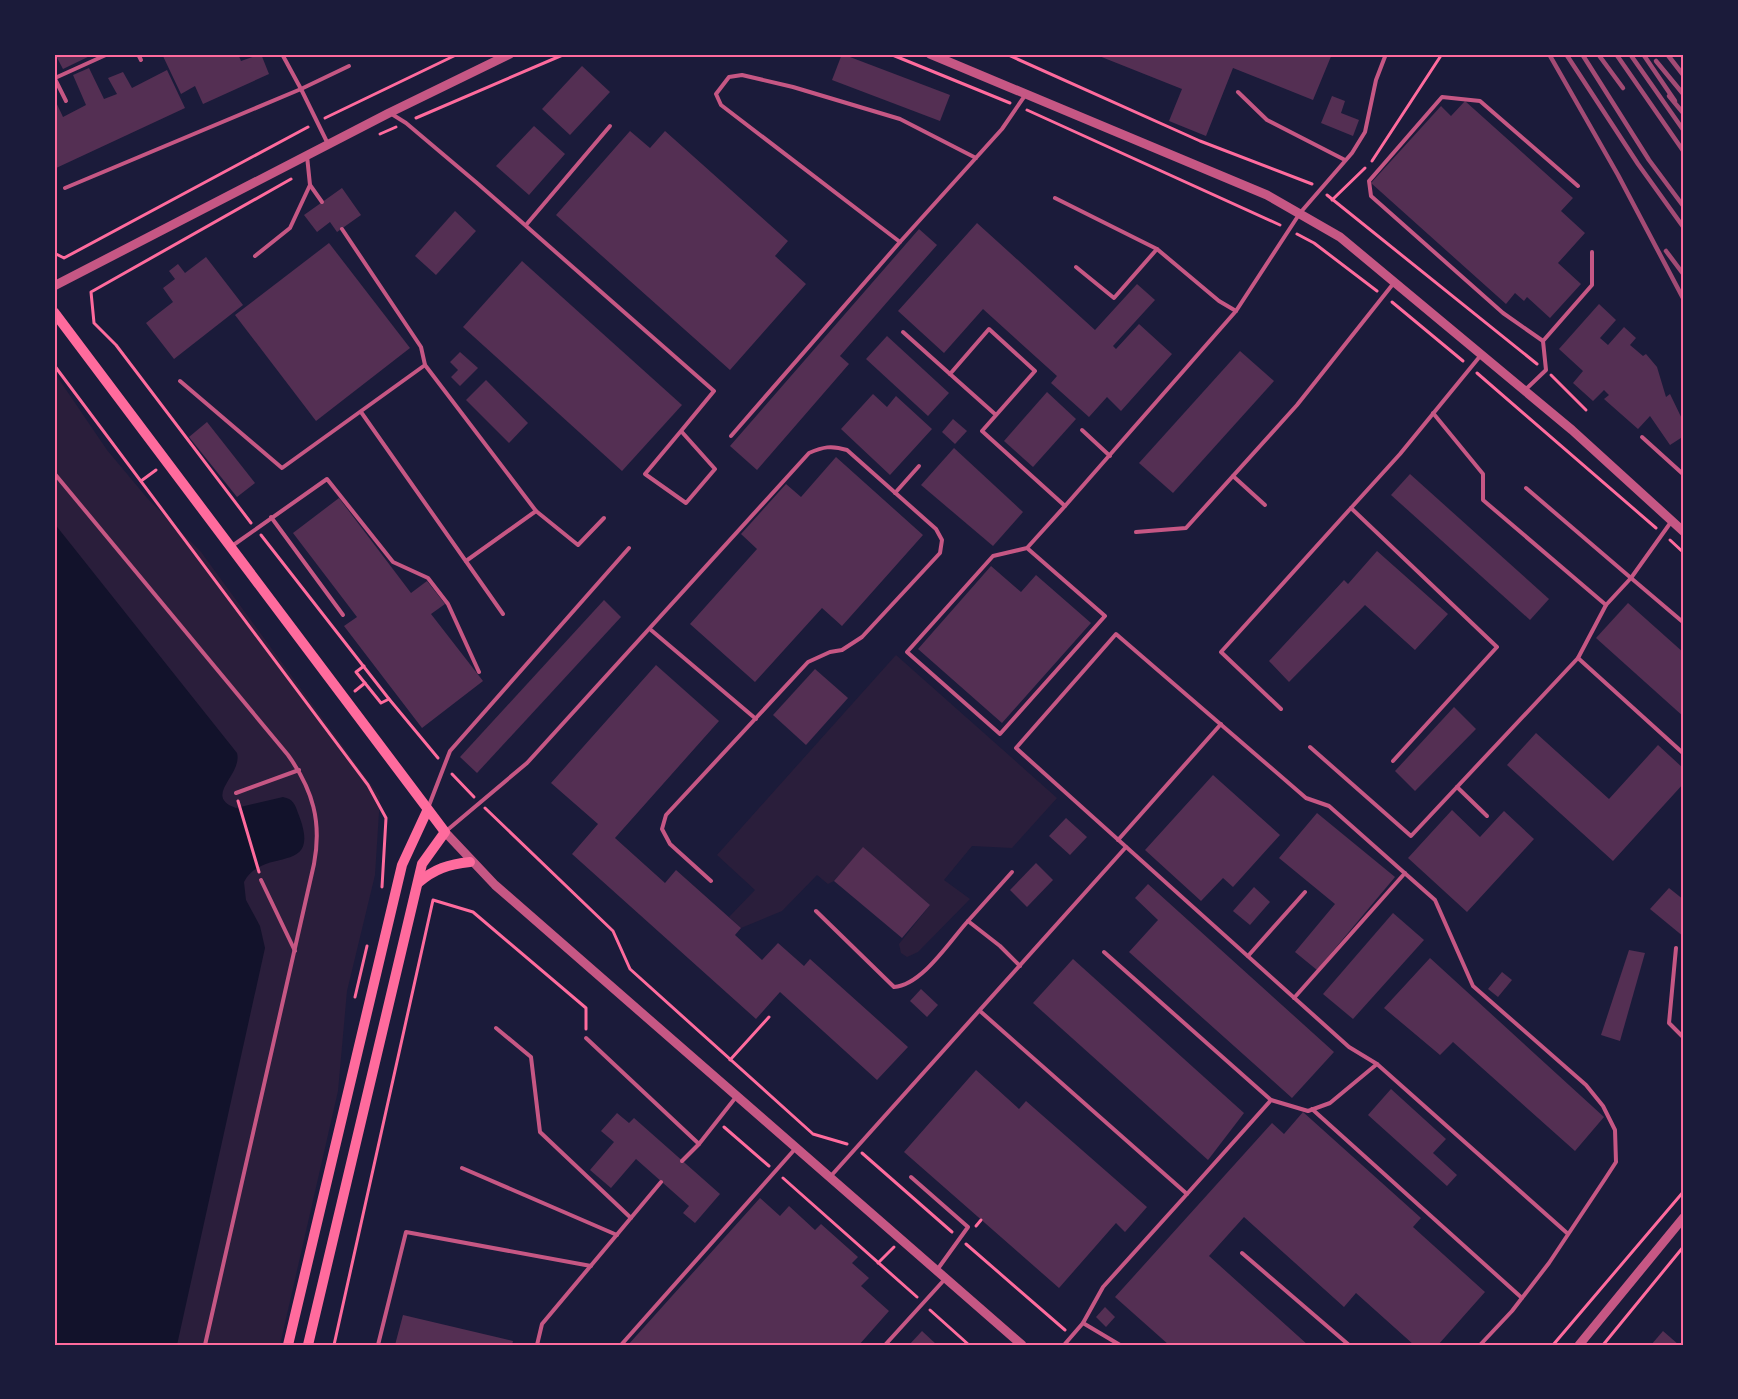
<svg xmlns="http://www.w3.org/2000/svg" width="1738" height="1399" font-family="Helvetica,sans-serif">
<rect width="100%" height="100%" fill="#1b1b3a"/>
<g fill="#2a1e3b">
<polygon points="54,372 107,450 148,499 201,552 380,797 375,875 347,991 338,1091 280,1345 54,1345"/>
<polygon points="896,655 1057,798 1012,848 972,846 944,880 970,899 918,952 907,957 901,953 899,944 930,905 863,848 834,881 828,884 817,875 782,911 741,928 729,917 755,890 717,855"/>
</g>
<path fill="#12122b" d="M54 523 237 753C243 775 202 796 236 808L283 797C293 799 295 804 298 813 324 878 263 845 244 882L246 900 260 926 265 948 177 1345H54Z"/>
<g fill="#542f53">
<polygon points="55,54 94,54 63,69"/>
<polygon points="162,54 238,54 241,61 261,54 269,74 203,104 195,86 181,94"/>
<polygon points="842,54 950,95 940,121 832,80"/>
<polygon points="1094,54 1332,54 1313,100 1233,68 1206,136 1169,121 1182,89"/>
<polygon points="582,66 610,92 570,135 542,109"/>
<polygon points="89,68 104,99 117,94 108,78 123,72 132,88 167,70 185,108 54,169 54,98 63,117 86,105 73,75"/>
<polygon points="1332,96 1345,101 1341,113 1359,120 1353,136 1321,123"/>
<polygon points="1465,101 1573,198 1561,211 1585,233 1558,263 1581,284 1550,318 1527,297 1524,301 1515,293 1506,304 1371,183 1441,106 1451,116"/>
<polygon points="534,126 565,154 529,195 496,166"/>
<polygon points="630,131 650,148 665,131 788,241 775,256 806,284 730,370 556,215"/>
<polygon points="342,188 361,215 337,232 330,222 317,232 304,215"/>
<polygon points="455,211 476,231 436,275 415,256"/>
<polygon points="977,223 1095,330 1137,284 1155,300 1113,346 1116,349 1139,324 1172,354 1121,411 1107,397 1089,417 1051,383 1057,376 983,309 944,353 898,311"/>
<polygon points="919,229 937,245 840,356 849,364 757,470 730,446"/>
<polygon points="329,243 410,348 316,421 235,315"/>
<polygon points="206,257 243,305 174,359 146,323 173,302 163,288 175,279 169,271 178,264 185,273"/>
<polygon points="522,261 682,405 622,471 463,327"/>
<polygon points="1599,304 1616,320 1600,338 1608,345 1624,327 1636,338 1630,345 1643,356 1646,354 1657,367 1666,397 1670,394 1684,423 1684,436 1670,445 1650,416 1638,429 1604,399 1609,395 1604,390 1593,401 1573,383 1583,371 1559,349"/>
<polygon points="887,336 949,393 928,416 866,359"/>
<polygon points="1240,351 1274,381 1173,493 1139,463"/>
<polygon points="460,352 478,368 460,386 451,377 458,370 450,362"/>
<polygon points="486,380 528,423 509,443 466,400"/>
<polygon points="1047,392 1076,419 1033,467 1004,441"/>
<polygon points="873,394 887,407 896,396 932,429 890,475 841,429"/>
<polygon points="953,419 967,431 955,444 942,432"/>
<polygon points="207,422 255,483 237,497 189,437"/>
<polygon points="954,448 1023,512 993,546 921,485"/>
<polygon points="836,457 923,535 842,626 822,608 755,682 690,624 757,549 741,534 786,484 801,497"/>
<polygon points="1410,474 1549,599 1530,620 1391,495"/>
<polygon points="339,498 411,593 427,581 445,604 431,614 483,681 422,728 344,626 357,617 293,533"/>
<polygon points="1377,551 1448,614 1415,650 1365,605 1289,682 1269,661 1344,580 1348,584"/>
<polygon points="991,566 1021,592 1036,575 1091,623 1002,723 918,649"/>
<polygon points="604,600 621,617 477,773 460,757"/>
<polygon points="1628,603 1684,653 1684,717 1596,638"/>
<polygon points="656,665 719,721 615,838 665,883 676,870 741,928 735,935 762,960 778,943 804,966 810,959 908,1047 877,1080 780,992 756,1019 572,854 598,824 551,783"/>
<polygon points="815,669 848,698 806,745 773,715"/>
<polygon points="1454,707 1476,729 1415,791 1395,771"/>
<polygon points="1536,733 1609,799 1658,745 1684,769 1684,783 1613,861 1507,765"/>
<polygon points="1213,775 1280,835 1233,887 1223,878 1201,901 1145,850"/>
<polygon points="1452,810 1480,837 1504,811 1534,839 1467,912 1408,858"/>
<polygon points="1317,813 1395,877 1317,970 1295,952 1335,904 1279,858"/>
<polygon points="1066,818 1087,837 1070,855 1049,836"/>
<polygon points="863,847 930,905 902,938 834,881"/>
<polygon points="1036,863 1053,880 1027,907 1010,890"/>
<polygon points="1148,884 1334,1052 1292,1098 1129,952 1158,920 1135,898"/>
<polygon points="1254,887 1270,902 1250,925 1233,911"/>
<polygon points="1669,888 1684,900 1684,937 1650,909"/>
<polygon points="1393,913 1424,940 1353,1019 1323,994"/>
<polygon points="1629,950 1645,953 1620,1041 1601,1035"/>
<polygon points="1430,958 1604,1117 1575,1151 1453,1042 1440,1055 1384,1008"/>
<polygon points="1073,959 1244,1113 1208,1160 1033,1003"/>
<polygon points="1502,972 1512,980 1498,997 1488,989"/>
<polygon points="921,989 938,1005 927,1017 910,1001"/>
<polygon points="976,1070 1019,1109 1026,1101 1147,1207 1125,1232 1116,1223 1059,1288 904,1152"/>
<polygon points="1391,1089 1446,1139 1433,1153 1457,1175 1447,1186 1368,1115"/>
<polygon points="1303,1112 1421,1218 1413,1227 1485,1292 1438,1345 1414,1345 1356,1293 1344,1307 1244,1217 1209,1256 1308,1345 1169,1345 1115,1297 1272,1123 1284,1134"/>
<polygon points="617,1113 629,1123 634,1118 720,1194 695,1223 683,1213 689,1206 636,1159 611,1188 590,1170 614,1142 601,1131"/>
<polygon points="760,1198 780,1216 789,1206 815,1230 821,1224 858,1257 852,1263 869,1278 861,1286 889,1311 859,1345 628,1345"/>
<polygon points="1105,1307 1115,1317 1106,1327 1096,1317"/>
<polygon points="403,1315 513,1341 512,1345 395,1345"/>
<polygon points="922,1331 937,1345 909,1345"/>
<polygon points="1663,1331 1679,1345 1651,1345"/>
</g>
<g fill="none" stroke-linecap="round" stroke-linejoin="round">
<g stroke="#ff6b9d" stroke-width="3">
<polyline points="890,54 1010,103"/>
<polyline points="1006,54 1200,141 1312,184"/>
<polyline points="1027,110 1280,225"/>
<polyline points="325,118 458,54"/>
<polyline points="416,118 565,54"/>
<polyline points="380,134 396,127"/>
<polyline points="1372,161 1442,54"/>
<polyline points="1327,195 1537,364"/>
<polyline points="1332,200 1365,168"/>
<polyline points="1297,234 1314,243 1377,291"/>
<polyline points="54,253 64,258 308,127"/>
<polyline points="1392,302 1463,361"/>
<polyline points="54,365 368,785 386,818 382,887"/>
<polyline points="1477,373 1656,528"/>
<polyline points="1551,375 1586,410"/>
<polyline points="141,481 156,470"/>
<polyline points="251,523 116,345 94,323 91,292 291,179"/>
<polyline points="261,535 389,699 438,758"/>
<polyline points="1670,540 1684,553"/>
<polyline points="364,666 356,672 381,703 389,699"/>
<polyline points="355,691 365,683"/>
<polyline points="452,774 474,797"/>
<polyline points="238,801 259,872"/>
<polyline points="485,808 613,931 630,969 813,1134 847,1144"/>
<polyline points="355,997 367,946"/>
<polyline points="730,1060 769,1017"/>
<polyline points="724,1127 769,1166"/>
<polyline points="862,1153 952,1232"/>
<polyline points="783,1178 917,1297"/>
<polyline points="976,1226 981,1220"/>
<polyline points="966,1244 1065,1330"/>
<polyline points="878,1263 894,1247"/>
<polyline points="930,1310 969,1345"/>
<polyline points="334,1345 433,900 473,912 586,1008 586,1029"/>
<polyline points="1553,1345 1684,1191"/>
<polyline points="1603,1345 1684,1246"/>
</g>
<g stroke="#c65784" stroke-width="4">
<polyline points="138,54 141,60"/>
<polyline points="282,54 301,89 349,66"/>
<polyline points="54,77 66,101"/>
<polyline points="55,78 108,54"/>
<polyline points="1238,92 1267,120 1345,160"/>
<polyline points="390,113 406,123 477,183 714,391 681,431 715,469 686,503 645,474 681,431"/>
<polyline points="307,156 310,185 322,202"/>
<polyline points="976,158 900,119 793,87 742,75 729,77 716,94 721,105 900,242 1002,129 1026,94"/>
<polyline points="65,188 301,89 328,144"/>
<polyline points="1055,198 1157,249 1219,301 1236,311"/>
<polyline points="526,225 610,126"/>
<polyline points="255,256 290,228 310,185"/>
<polyline points="1076,267 1114,298 1157,249"/>
<polyline points="903,332 950,374"/>
<polyline points="1543,341 1503,313 1371,196 1369,181 1442,97 1480,101 1578,186"/>
<polyline points="425,365 536,511 466,561"/>
<polyline points="180,381 282,468 425,365 421,347 342,229"/>
<polyline points="1525,390 1546,370 1543,341 1592,285 1592,252"/>
<polyline points="361,412 503,614"/>
<polyline points="1433,413 1483,474 1483,500 1606,605"/>
<polyline points="996,415 950,374 989,329 1035,371 982,431 1065,506 1236,311 1300,213 1352,153 1365,132 1376,80 1386,54"/>
<polyline points="1082,430 1110,456"/>
<polyline points="731,436 900,242"/>
<polyline points="1642,437 1684,475"/>
<path d="M54 473 288 755C313 790 322 822 314 864L205 1345"/>
<polyline points="1233,476 1265,505"/>
<polyline points="895,493 919,466"/>
<polyline points="536,511 578,545 604,518"/>
<polyline points="271,517 343,615"/>
<polyline points="1671,522 1631,578 1684,623"/>
<polyline points="1136,532 1186,528 1297,405 1393,284"/>
<polyline points="232,546 327,479 393,562 428,578 448,604 479,672"/>
<polyline points="1027,548 1105,616 1000,734 907,652 993,556 1027,548 1065,506"/>
<polyline points="651,630 756,719"/>
<polyline points="1578,658 1684,754"/>
<polyline points="1281,709 1221,652 1351,508"/>
<polyline points="1310,747 1411,836 1578,658 1606,605 1631,578 1526,488"/>
<polyline points="1393,761 1497,647 1351,508 1400,454 1481,355"/>
<polyline points="1457,787 1487,816"/>
<polyline points="236,793 299,770"/>
<polyline points="428,808 450,751 629,548"/>
<path d="M445 832 527 763 809 453C823 447 831 445 847 450L936 529 942 540 940 553 862 637 842 650 830 652 808 662 666 815 662 829 670 844 711 881"/>
<polyline points="1118,840 1221,724"/>
<polyline points="261,880 295,951"/>
<path d="M816 911 894 987C922 985 949 942 968 921L1000 946 1020 966"/>
<polyline points="968,921 1012,872"/>
<polyline points="1676,948 1669,1023 1684,1038"/>
<polyline points="1104,952 1271,1100 1308,1111 1330,1103 1377,1064 1567,1233"/>
<polyline points="1248,956 1305,892"/>
<polyline points="1294,998 1405,873"/>
<polyline points="980,1011 1187,1194 1103,1287 1083,1323 1064,1345"/>
<polyline points="496,1028 531,1057 540,1132 631,1218"/>
<polyline points="586,1038 699,1144 736,1097"/>
<polyline points="1377,1064 1349,1047 1016,748 1116,634 1306,798 1329,806 1435,900 1473,986 1586,1085 1603,1106 1615,1130 1616,1162 1605,1179 1549,1263 1512,1311 1480,1345"/>
<polyline points="1312,1109 1522,1298"/>
<polyline points="682,1161 699,1144"/>
<polyline points="462,1168 617,1235"/>
<polyline points="830,1177 1126,847"/>
<polyline points="911,1177 968,1227 937,1270"/>
<polyline points="1187,1194 1271,1100"/>
<polyline points="1242,1253 1349,1345"/>
<polyline points="1083,1323 1120,1345"/>
<polyline points="378,1345 406,1232 591,1266"/>
<polyline points="537,1345 542,1324 661,1182"/>
<polyline points="621,1345 795,1149"/>
<polyline points="885,1345 945,1279"/>
</g>
<g stroke="#c65784" stroke-width="9">
<polyline points="930,54 1267,195 1340,237 1572,430 1684,532"/>
<polyline points="54,286 389,113 510,54"/>
<polyline points="445,832 495,885 1022,1345"/>
<polyline points="1579,1345 1684,1217"/>
</g>
<g stroke="#ff6b9d" stroke-width="10">
<polyline points="54,312 445,832 422,864 308,1345"/>
<path d="M418 883C434 869 449 864 470 862"/>
<polyline points="288,1345 402,865 427,811"/>
</g>
<g stroke="#a44b75" stroke-width="4.5">
<polyline points="1549,54 1618,175 1684,300"/>
<polyline points="1566,54 1638,164 1684,228"/>
<polyline points="1582,54 1649,160 1684,207"/>
<polyline points="1598,54 1623,88"/>
<polyline points="1616,54 1684,152"/>
<polyline points="1630,54 1684,131"/>
<polyline points="1643,54 1675,101"/>
<polyline points="1667,54 1684,76"/>
<polyline points="1656,61 1684,95"/>
<polyline points="1669,96 1684,114"/>
<polyline points="1666,251 1684,275"/>
</g>
</g>
<rect width="1738" height="1399" fill="none" stroke="#1b1b3a" stroke-width="111"/>
<rect x="56" y="56" width="1626" height="1288" fill="none" stroke="#ff6b9d" stroke-width="2"/>
</svg>
